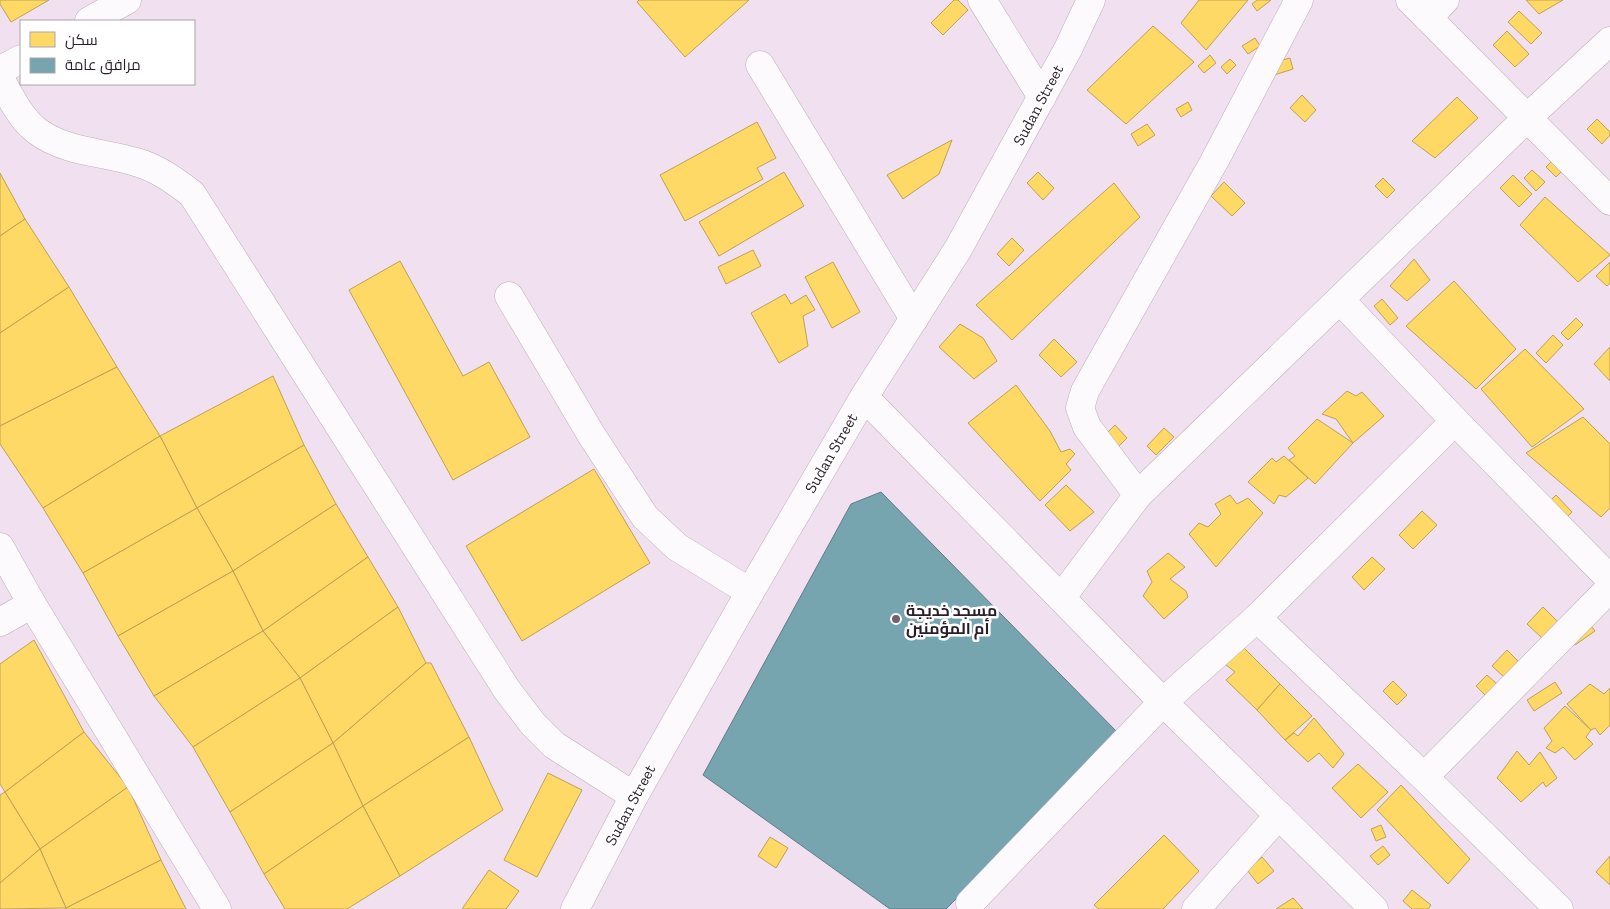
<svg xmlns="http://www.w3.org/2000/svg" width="1610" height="909" font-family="'Zilla Slab',Cairo,serif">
<rect width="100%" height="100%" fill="#f1e0ef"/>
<g fill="#ffd966" stroke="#bfa153">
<polygon points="0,0 49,0 11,22 0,4"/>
<polygon points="639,0 749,0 685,57 637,2"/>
<polygon points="954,0 958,0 968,10 943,35 931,23"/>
<polygon points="1199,0 1248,0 1206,50 1181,23"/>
<polygon points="1257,0 1271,0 1257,11 1252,4"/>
<polygon points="1526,0 1563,0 1539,14"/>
<polygon points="1519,11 1542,33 1531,44 1508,22"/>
<polygon points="1153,26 1194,62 1126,124 1087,90"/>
<polygon points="1507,31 1529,54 1515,67 1493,45"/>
<polygon points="1255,38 1260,46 1248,54 1242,46"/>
<polygon points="1210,55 1216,63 1204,73 1198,66"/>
<polygon points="1290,58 1293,69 1271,76 1268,64"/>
<polygon points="1230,59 1236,65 1227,74 1221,67"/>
<polygon points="1302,95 1316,110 1305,122 1290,108"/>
<polygon points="1457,97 1478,118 1435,158 1412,141"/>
<polygon points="1188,102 1192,110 1181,117 1176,109"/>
<polygon points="1597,119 1610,132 1610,135 1602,144 1587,129"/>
<polygon points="757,122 776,158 757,168 763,179 685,221 660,175"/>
<polygon points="1147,124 1155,135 1138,146 1131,134"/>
<polygon points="952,140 939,174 903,199 887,175"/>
<polygon points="1554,159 1564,169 1556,177 1546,167"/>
<polygon points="1532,170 1545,182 1536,191 1524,178"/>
<polygon points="784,172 804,206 719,256 699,222"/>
<polygon points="1038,172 1054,188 1043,200 1027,183"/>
<polygon points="0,173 25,219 0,236"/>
<polygon points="1513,175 1532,194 1519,207 1500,188"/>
<polygon points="1383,178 1395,190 1387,198 1375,186"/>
<polygon points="1224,182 1245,203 1232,216 1211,196"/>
<polygon points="1114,183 1140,217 1012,340 976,305"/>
<polygon points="1545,197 1610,255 1578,282 1520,225"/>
<polygon points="25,219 69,287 0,333 0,236"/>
<polygon points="1012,238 1024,250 1009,266 997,254"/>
<polygon points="753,250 761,266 726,284 718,267"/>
<polygon points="1414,259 1430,280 1407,301 1390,286"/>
<polygon points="400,261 463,376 489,362 530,437 453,480 349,290"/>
<polygon points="833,262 860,312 832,328 805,277"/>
<polygon points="1610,262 1610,283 1607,286 1596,276"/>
<polygon points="1454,281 1516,349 1476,389 1406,326"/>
<polygon points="69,287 117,367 0,426 0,333"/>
<polygon points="785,294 791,304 806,295 815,310 803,316 808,346 779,363 751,313"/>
<polygon points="1382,299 1398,318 1390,325 1374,306"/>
<polygon points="1576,318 1583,325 1568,340 1561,333"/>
<polygon points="960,324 983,338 997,361 974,379 939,347"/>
<polygon points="1553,335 1563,345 1546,363 1536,353"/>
<polygon points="1054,339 1077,362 1061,377 1039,355"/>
<polygon points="1610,347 1610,381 1594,364"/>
<polygon points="1525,349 1584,409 1532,447 1481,389"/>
<polygon points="117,367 160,436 43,508 0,444 0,426"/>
<polygon points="273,376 304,445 197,508 160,436"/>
<polygon points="1016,385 1050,431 1061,452 1070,449 1075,454 1066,464 1071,470 1040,501 968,423"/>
<polygon points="1347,391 1356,396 1362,392 1384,416 1353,443 1336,419 1322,414"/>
<polygon points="1583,417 1610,444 1610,508 1601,517 1526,453"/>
<polygon points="1317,419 1353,443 1315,484 1289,460 1295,456 1288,448"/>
<polygon points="1115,425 1127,438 1116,449 1103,437"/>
<polygon points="1164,428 1174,437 1156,455 1147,446"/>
<polygon points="160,436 197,508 83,573 43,508"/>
<polygon points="304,445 336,504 233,571 197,508"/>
<polygon points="1284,456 1308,478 1286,497 1279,495 1274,504 1248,482 1272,458 1276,462"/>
<polygon points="594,469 650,563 522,641 466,546"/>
<polygon points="1066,485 1094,512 1070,531 1045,505"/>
<polygon points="1230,495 1237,504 1248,498 1263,513 1216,567 1189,534 1199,523 1208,527 1221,514 1215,504"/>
<polygon points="1556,495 1572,512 1564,520 1548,503"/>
<polygon points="336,504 368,557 263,631 233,571"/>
<polygon points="197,508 233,571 118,636 83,573"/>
<polygon points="1422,511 1437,525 1413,549 1399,535"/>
<polygon points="1168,553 1185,567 1170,579 1186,591 1188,597 1164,619 1143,596 1152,582 1147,571"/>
<polygon points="368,557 398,607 300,678 263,631"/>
<polygon points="1372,557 1385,569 1364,590 1352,577"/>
<polygon points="233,571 263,631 154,696 118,636"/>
<polygon points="398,607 426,663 333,743 300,678"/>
<polygon points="1543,607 1558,622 1542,638 1527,624"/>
<polygon points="1587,621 1595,631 1575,645 1567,635"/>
<polygon points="263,631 300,678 193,747 154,696"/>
<polygon points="34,640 84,732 5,792 0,784 0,664"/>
<polygon points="1243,647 1280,684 1257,710 1226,680 1235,672 1225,664"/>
<polygon points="1507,650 1519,662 1504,677 1492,666"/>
<polygon points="426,663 431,663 469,737 363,806 333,743"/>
<polygon points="1487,675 1497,684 1486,696 1476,686"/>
<polygon points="300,678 333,743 230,812 193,747"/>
<polygon points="1393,681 1407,695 1397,705 1383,691"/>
<polygon points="1555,682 1562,693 1534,711 1527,700"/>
<polygon points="1280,684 1312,716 1285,740 1257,710"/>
<polygon points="1590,684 1604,694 1610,688 1610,725 1600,735 1595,728 1591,730 1567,704"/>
<polygon points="1565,706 1591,730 1586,737 1593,744 1575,760 1563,747 1555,753 1546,748 1552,741 1544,728"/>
<polygon points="1314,718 1344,754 1333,768 1319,753 1308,762 1285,740 1294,733 1298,736"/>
<polygon points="84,732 128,787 40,849 5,792"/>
<polygon points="469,737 503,810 400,876 363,806"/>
<polygon points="333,743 363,806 264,874 230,812"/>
<polygon points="1517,751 1529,765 1540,752 1557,778 1546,787 1543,782 1521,802 1497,778"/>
<polygon points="1358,764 1388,792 1361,818 1332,788"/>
<polygon points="548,773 582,790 537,877 504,860"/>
<polygon points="1401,785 1470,859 1448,884 1377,810"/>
<polygon points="128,787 161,860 66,908 40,849"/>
<polygon points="5,792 40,849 0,883 0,795"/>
<polygon points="363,806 400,876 347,909 285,909 264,874"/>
<polygon points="1381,825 1386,837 1376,841 1371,829"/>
<polygon points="1164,835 1199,871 1163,909 1099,909 1094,905"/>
<polygon points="770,837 788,848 776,868 758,856"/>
<polygon points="1383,846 1390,855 1378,865 1370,856"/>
<polygon points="40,849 66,908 0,909 0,883"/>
<polygon points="1610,856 1610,885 1596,872"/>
<polygon points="1262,857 1274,871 1258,884 1247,870"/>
<polygon points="161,860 186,909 66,909 66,908"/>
<polygon points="489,870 519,891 506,909 462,909"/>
<polygon points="1412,890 1431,905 1428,909 1412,909 1403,901"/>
<polygon points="1293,898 1303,909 1276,909"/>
</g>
<polygon fill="#76a5af" stroke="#5f7c86" points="881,492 1119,734 946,909 890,909 703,775 851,504"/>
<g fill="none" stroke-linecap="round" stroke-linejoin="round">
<g stroke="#bcafbb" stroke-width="29">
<g id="street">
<polyline points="982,0 1042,97"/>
<polyline points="1410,0 1610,201"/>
<polyline points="1428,18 1445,0"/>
<polyline points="89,21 127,0"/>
<polyline points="760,65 914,319"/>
<polyline points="0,70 21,59"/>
<path d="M0 78C10 96 20 118 37 131 65 152 103 152 136 162 157 168 174 180 192 194L507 690 533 724 554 745 634 796"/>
<polyline points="509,296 592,436 645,517 677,547 750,592"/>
<polyline points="1340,300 1455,421 1610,579"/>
<polyline points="864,397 1163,702 1374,909"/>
<polyline points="1138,495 1087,427 1080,408 1085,391 1215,160 1299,0"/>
<polyline points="0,547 32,604 217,909"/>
<polyline points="1061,598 1138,495 1527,118 1610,41"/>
<polyline points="1257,618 1424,777 1559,909"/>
<polyline points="0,622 32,604"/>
<polyline points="1424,777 1610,588"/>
<polyline points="970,903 1163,702 1257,618 1455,421"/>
<polyline points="1196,909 1279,815"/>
</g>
</g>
<g stroke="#bcafbb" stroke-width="29">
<polyline id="secondary" points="575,909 634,796 750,592 864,397 958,249 1068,49 1091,0"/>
</g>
<use href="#street" stroke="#fdfafd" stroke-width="28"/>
<use href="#secondary" stroke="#fdfafd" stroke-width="28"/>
</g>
<circle fill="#6f616d" stroke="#fff" stroke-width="2" cx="896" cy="619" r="5"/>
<g text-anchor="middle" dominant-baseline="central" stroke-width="5" stroke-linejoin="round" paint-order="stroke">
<g font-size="16" fill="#291d27" stroke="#fff">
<text transform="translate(1038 105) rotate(-62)">Sudan Street</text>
<text transform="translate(831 453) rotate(-60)">Sudan Street</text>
<text transform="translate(630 805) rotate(-62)">Sudan Street</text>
</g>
<g font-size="16" font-weight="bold" fill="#291d27" stroke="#fff" text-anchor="start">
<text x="906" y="610">مسجد خديجة<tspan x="906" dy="18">أم المؤمنين</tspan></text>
</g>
</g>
<rect x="20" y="20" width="175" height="65" fill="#ffffff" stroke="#a9a5a9"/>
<rect x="30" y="32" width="25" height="15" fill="#ffd966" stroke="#a9a5a9"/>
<text x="65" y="45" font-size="15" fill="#291d27">سكن</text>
<rect x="30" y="58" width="25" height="15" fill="#76a5af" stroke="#a9a5a9"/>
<text x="65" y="70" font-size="15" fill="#291d27">مرافق عامة</text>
</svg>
